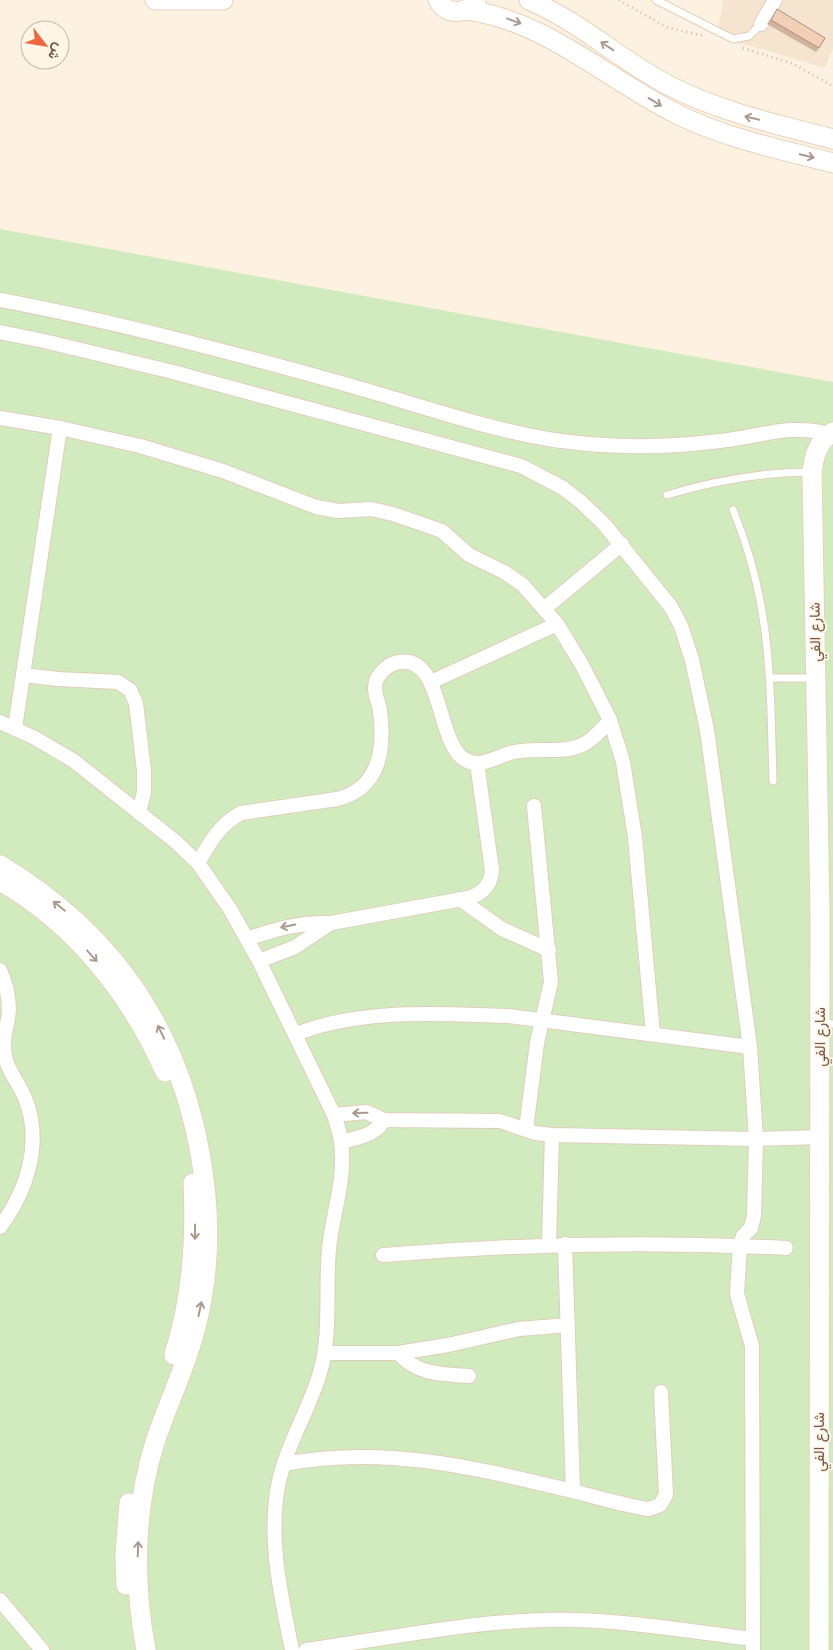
<svg xmlns="http://www.w3.org/2000/svg" width="833" height="1650" font-family="Jost,Vazirmatn,sans-serif">
<rect width="100%" height="100%" fill="#fdf2e1"/>
<polygon fill="#f5e4cf" points="723,0 833,0 833,49 825,68 717,36"/>
<polygon fill="#d1ebbf" points="0,229 833,382 833,1650 0,1650"/>
<g fill="none" stroke-linecap="round" stroke-linejoin="round">
<g stroke="#e2cebc" stroke-width="9">
<g id="lane">
<polyline points="656,0 733,39 749,36 761,24"/>
<path d="M667 495C716 480 761 472 812 472"/>
<path d="M733 510C772 604 770 682 773 781"/>
<polyline points="770,678 814,678"/>
<polyline points="820,1023 833,1024"/>
</g>
</g>
<g stroke="#e2cebc" stroke-width="16">
<g id="street">
<polyline points="761,24 775,0"/>
<path d="M0 300C117 322 233 353 348 385 416 404 485 429 554 440 609 448 665 448 720 441 760 437 789 423 829 434"/>
<polyline points="0,332 44,341 173,372 521,466 563,488 581,502 604,524 671,607 681,626 692,660 707,730 750,1047 756,1139 754,1216 751,1228 743,1236 740,1246 737,1294 752,1346 753,1650"/>
<polyline points="0,418 60,428 140,446 223,471 316,507 338,511 371,509 393,514 442,531 469,555 504,572 523,585 557,624 582,665 610,720 623,762 635,837 653,1034"/>
<polyline points="544,609 622,544"/>
<polyline points="23,675 58,679 118,682 130,690 136,703 144,771 144,792 139,813"/>
<polyline points="431,682 557,624"/>
<path d="M0 722 35 738 74 761 176 842 198 863 230 909 259 961 334 1115C338 1127 342 1139 342 1152 344 1184 332 1217 329 1249 325 1291 332 1335 319 1376 307 1414 286 1446 278 1486 268 1542 281 1595 292 1650"/>
<polyline points="15,728 60,428"/>
<path d="M198 863C210 842 219 825 241 813L337 799C380 789 385 749 380 711 379 703 375 696 375 688 375 676 387 664 399 662 443 655 436 741 464 759 479 770 499 755 514 752 536 747 562 754 582 745 593 740 602 729 610 720"/>
<polyline points="460,899 502,929 549,950"/>
<path d="M247 939C276 929 300 922 331 923L468 898C482 894 491 885 492 870L477 763"/>
<polyline points="259,961 295,947 331,923"/>
<path d="M0 970C7 986 11 1001 8 1019 6 1029 3 1038 4 1049 5 1068 18 1081 25 1098 43 1142 27 1191 0 1227"/>
<path d="M296 1034C363 1008 437 1014 508 1016L750 1047"/>
<polyline points="334,1115 366,1112 384,1120 500,1121 535,1133 552,1135 756,1139 820,1137"/>
<polyline points="526,1129 537,1043 551,982 534,806"/>
<path d="M342 1142C358 1137 375 1136 384 1120"/>
<polyline points="565,1244 573,1491"/>
<polyline points="549,1245 552,1135"/>
<path d="M383 1255C517 1244 651 1241 786 1248"/>
<polyline points="325,1353 398,1353 448,1345 519,1329 568,1325"/>
<path d="M398 1353C417 1375 442 1374 469 1376"/>
<path d="M284 1464C384 1445 471 1467 568 1490 594 1496 622 1505 649 1509L660 1505 666 1495 661 1392"/>
<polyline points="0,1600 42,1650"/>
<path d="M306 1650C383 1639 468 1622 544 1620 614 1618 684 1631 753 1639"/>
</g>
</g>
<g stroke="#e9d1bc" stroke-width="21">
<g id="secondary">
<polyline points="155,0 223,0"/>
<path d="M438 0C447 15 465 15 476 2"/>
<path d="M529 0C579 21 620 60 668 85 720 112 776 124 833 139"/>
<path d="M467 10C546 21 604 77 673 112 723 138 779 149 833 163"/>
<path d="M0 865C111 932 177 1026 200 1153 211 1212 211 1269 196 1327 186 1367 168 1403 155 1442 134 1509 133 1582 146 1650"/>
<path d="M0 881C75 924 130 993 165 1072"/>
<path d="M174 1355C192 1298 196 1242 193 1183"/>
<polyline points="126,1585 125,1556 129,1503"/>
<path d="M819 1650 820 912 812 472C814 456 818 441 833 432"/>
</g>
</g>
<g stroke="#d8b39b" stroke-width="2.5" stroke-dasharray="1 4" stroke-linecap="butt">
<polyline points="619,0 666,27 704,36"/>
<polyline points="743,48 791,63 833,86"/>
</g>
<use href="#lane" stroke="#fff" stroke-width="7"/>
<use href="#street" stroke="#fff" stroke-width="14"/>
<use href="#secondary" stroke="#fff" stroke-width="19"/>
</g>
<polygon fill="#d2b29d" points="774,14 819,48 816,52 767,24"/>
<polygon fill="#f4cfb7" stroke="#ab9180" points="777,9 825,38 819,48 771,20"/>
<defs><path id="oneway-shaft" d="M-6 0H5M1.5-3L5.5 0L1.5 3" fill="none" stroke-width="1.6" stroke-linecap="round" stroke-linejoin="round" transform="scale(1.25)"/></defs>
<g stroke="#ac9a91">
<use href="#oneway-shaft" transform="translate(514 21) rotate(20)"/>
<use href="#oneway-shaft" transform="translate(607 46) rotate(-146)"/>
<use href="#oneway-shaft" transform="translate(655 102) rotate(31)"/>
<use href="#oneway-shaft" transform="translate(752 118) rotate(-166)"/>
<use href="#oneway-shaft" transform="translate(807 156) rotate(14)"/>
<use href="#oneway-shaft" transform="translate(59 906) rotate(-141)"/>
<use href="#oneway-shaft" transform="translate(288 926) rotate(168)"/>
<use href="#oneway-shaft" transform="translate(92 956) rotate(48)"/>
<use href="#oneway-shaft" transform="translate(161 1032) rotate(-116)"/>
<use href="#oneway-shaft" transform="translate(360 1113) rotate(179)"/>
<use href="#oneway-shaft" transform="translate(195 1232) rotate(90)"/>
<use href="#oneway-shaft" transform="translate(200 1309) rotate(-78)"/>
<use href="#oneway-shaft" transform="translate(138 1549) rotate(-88)"/>
</g>
<g text-anchor="middle" dominant-baseline="central" stroke-width="4" stroke-linejoin="round" paint-order="stroke">
<g font-size="15" fill="#755747" stroke="#fff6e8">
<text transform="translate(815 632) rotate(-91)">شارع الفي</text>
<text transform="translate(820 1037) rotate(-90)">شارع الفي</text>
<text transform="translate(819 1442) rotate(-90)">شارع الفي</text>
</g>
</g>
<g transform="translate(45 45) rotate(121)"><circle r="24" fill="#fff6e8" stroke="#c8b6a8"/>
<path d="M0-4L9 19L0 12L-9 19Z" fill="#ed6740"/>
<text y="-8" font-size="14" font-weight="bold" text-anchor="middle" fill="#755747">ش</text>
</g>
</svg>
